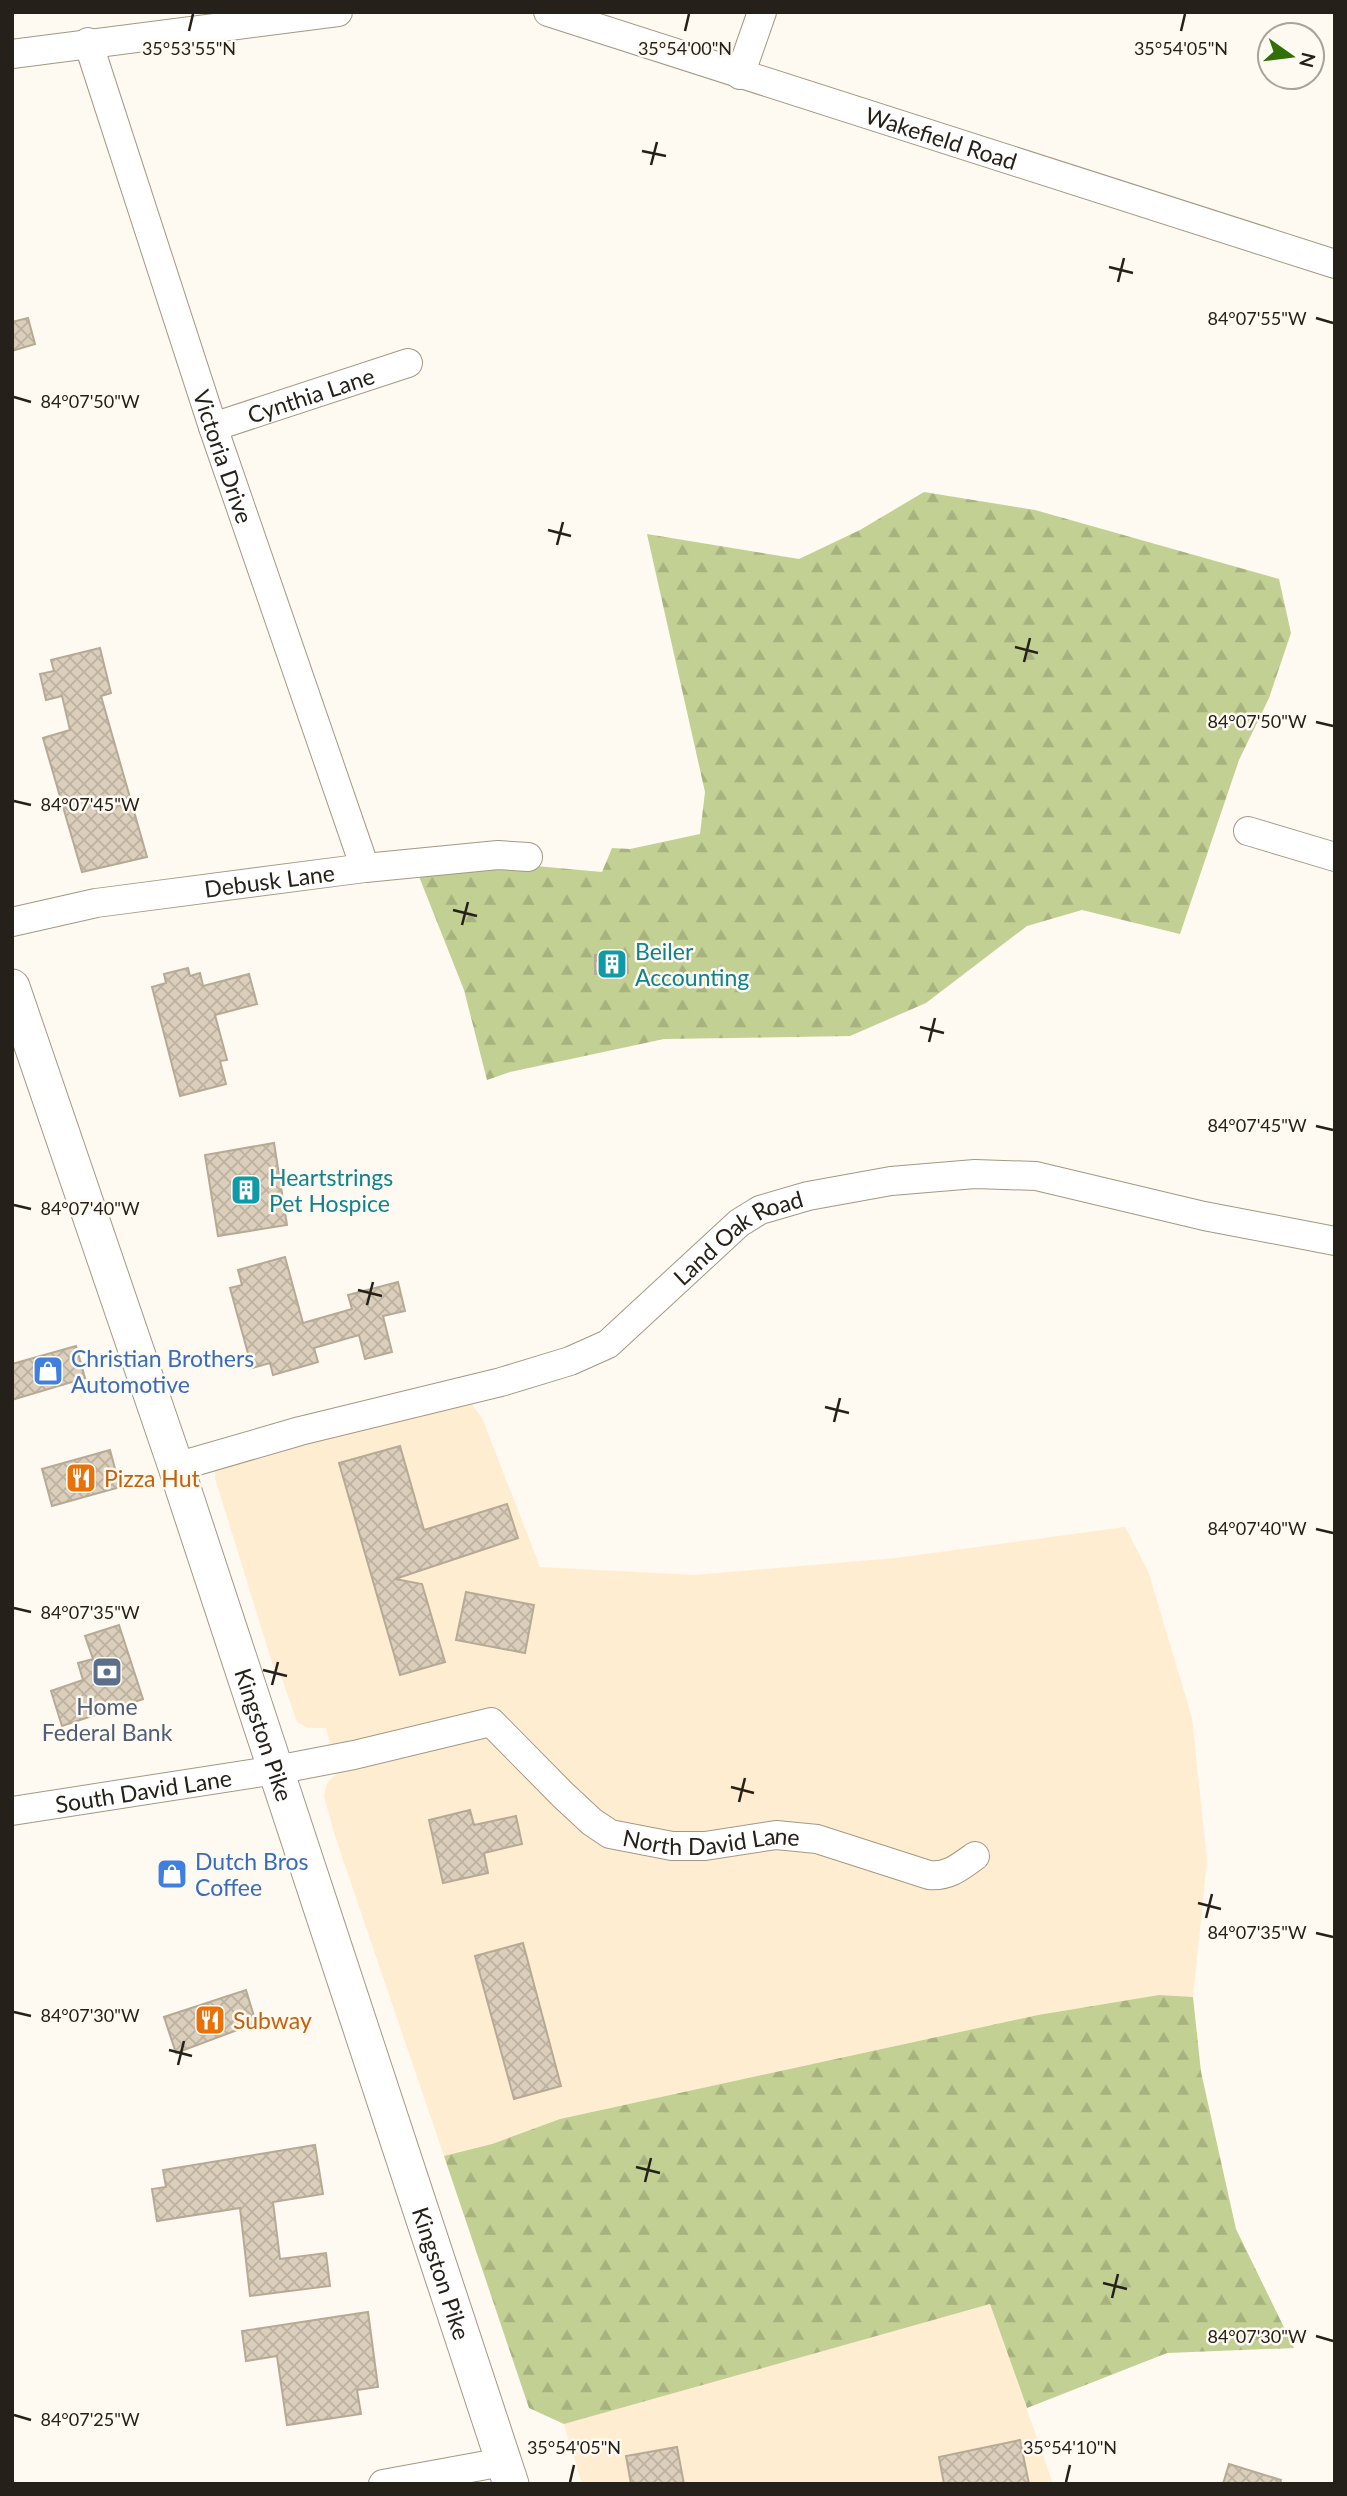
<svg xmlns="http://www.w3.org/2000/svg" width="1347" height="2496" font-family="Lato,sans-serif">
<defs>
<pattern id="forest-firs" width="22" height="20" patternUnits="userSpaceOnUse" patternTransform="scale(1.75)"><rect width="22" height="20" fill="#c2d093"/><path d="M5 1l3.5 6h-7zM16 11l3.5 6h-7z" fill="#a7b27e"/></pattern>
<pattern id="building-cross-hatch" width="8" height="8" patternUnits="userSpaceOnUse" patternTransform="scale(1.75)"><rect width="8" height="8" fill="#dbcfbb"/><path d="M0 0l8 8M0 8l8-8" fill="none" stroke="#bcb1a0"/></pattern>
</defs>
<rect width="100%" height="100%" fill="#fef9f1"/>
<g fill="#feedd1">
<polygon points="471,1403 482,1418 540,1567 694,1575 896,1558 1125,1527 1148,1571 1192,1718 1207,1861 1193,1997 1159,1995 1038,2015 560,2119 492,2144 444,2156 335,1836 324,1796 327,1783 338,1772 326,1728 308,1728 297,1722 281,1676 274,1669 215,1478 215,1467 226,1460"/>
<polygon points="990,2304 1053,2484 582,2484 564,2424"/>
</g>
<g fill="url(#forest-firs)">
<polygon points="924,492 1035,510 1279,579 1291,633 1269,698 1239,760 1180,934 1082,910 1027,926 926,1003 850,1036 664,1039 510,1072 487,1080 464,990 418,874 514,864 602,872 612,848 630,849 700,834 705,792 647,534 799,559 860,530"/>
<polygon points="1159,1995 1193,1997 1201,2072 1236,2229 1294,2348 1167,2353 1027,2408 990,2304 564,2424 529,2408 444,2156 492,2144 560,2119 1038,2015"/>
</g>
<g fill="url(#building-cross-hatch)" stroke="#b6aa96" stroke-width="2">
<polygon points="28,318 35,344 12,351 12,322"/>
<polygon points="100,648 111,693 101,696 147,857 82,872 43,738 70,730 62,696 46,700 40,674 54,671 51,660"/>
<polygon points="627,953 628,973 595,974 595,955"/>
<polygon points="188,968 190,976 200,973 203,986 249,974 257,1004 215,1015 227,1060 220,1061 226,1084 180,1096 152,987 166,983 164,974"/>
<polygon points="274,1143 287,1225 218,1236 205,1155"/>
<polygon points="285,1257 303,1323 352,1309 348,1295 398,1282 405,1311 383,1316 392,1352 365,1359 359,1335 314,1348 318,1362 273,1375 270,1363 252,1368 230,1288 242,1285 238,1270"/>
<polygon points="76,1346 85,1378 12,1400 12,1364"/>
<polygon points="400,1446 424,1530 507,1504 518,1538 395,1579 422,1584 445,1662 400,1675 339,1463"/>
<polygon points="110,1450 120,1487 52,1506 42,1469"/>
<polygon points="466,1592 534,1605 525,1653 456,1640"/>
<polygon points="119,1625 143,1699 62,1726 51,1691 83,1680 78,1663 93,1659 85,1636"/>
<polygon points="470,1810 474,1825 516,1816 522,1844 484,1853 488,1873 443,1883 429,1820"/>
<polygon points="523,1943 561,2086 514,2099 475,1956"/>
<polygon points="246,1990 256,2023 176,2053 164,2017"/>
<polygon points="315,2145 323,2194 273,2202 280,2259 326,2253 330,2286 250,2296 240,2208 157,2221 152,2189 166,2187 163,2170"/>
<polygon points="368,2312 378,2387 357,2390 361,2414 287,2425 277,2356 246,2361 242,2331"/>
<polygon points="1020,2440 1029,2484 944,2484 939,2457"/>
<polygon points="677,2447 684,2484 631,2484 626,2456"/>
<polygon points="1229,2464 1281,2480 1280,2484 1223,2484"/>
</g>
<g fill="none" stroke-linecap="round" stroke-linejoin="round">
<g stroke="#a49884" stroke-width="30">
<g id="minor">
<path id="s1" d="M548 12 1335 264"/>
<path id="s2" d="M88 42 213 427 365 868"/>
<polyline points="12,54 338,12"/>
<polyline points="740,75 762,12"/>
<path id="s3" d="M213 427 408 363"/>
<polyline points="1248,831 1335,857"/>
<path id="s4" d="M12 922 96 903 365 868 498 855 528 857"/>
<path id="s5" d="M176 1467 300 1431 501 1382 570 1361 608 1344 739 1223 760 1210 808 1196 891 1181 975 1174 1036 1176 1204 1216 1335 1241"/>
<path id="s6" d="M12 1811 276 1770 354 1755 491 1722 563 1795 592 1822 610 1834 672 1846H705L776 1835 817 1839 929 1875C948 1877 960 1867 975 1856"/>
<polyline points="383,2484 503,2462"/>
</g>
</g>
<g stroke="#a49884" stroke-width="37">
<g id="major">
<path id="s7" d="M12 987 176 1467 511 2484"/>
</g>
</g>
<use href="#minor" stroke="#fff" stroke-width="28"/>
<use href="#major" stroke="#fff" stroke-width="35"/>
</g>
<path fill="none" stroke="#252019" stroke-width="2.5" d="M189 31 193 14M685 31 689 14M1181 31 1185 14M642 151 666 156M651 165 657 142M1109 267 1133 273M1118 282 1124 258M1316 318 1333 323M14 397 31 402M548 530 571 536M557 545 563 522M1015 647 1038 653M1024 662 1030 638M1316 722 1333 726M14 801 31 805M453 910 477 916M462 925 468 902M920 1027 944 1033M929 1042 935 1018M1316 1126 1333 1130M14 1205 31 1209M358 1290 382 1296M367 1305 373 1282M825 1407 849 1413M834 1422 840 1398M1316 1529 1333 1533M14 1608 31 1612M263 1670 287 1676M272 1685 278 1662M731 1787 754 1793M739 1802 745 1778M1198 1903 1221 1909M1206 1918 1212 1894M1316 1933 1333 1937M14 2012 31 2016M169 2050 192 2056M178 2065 184 2041M636 2167 660 2173M645 2182 651 2158M1103 2283 1127 2289M1112 2298 1118 2274M1316 2336 1333 2341M14 2415 31 2420M570 2482 574 2465M1066 2482 1070 2465"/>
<defs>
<g id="building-square" transform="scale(1.575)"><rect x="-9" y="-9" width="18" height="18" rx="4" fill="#0f9aa8" stroke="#fef9f1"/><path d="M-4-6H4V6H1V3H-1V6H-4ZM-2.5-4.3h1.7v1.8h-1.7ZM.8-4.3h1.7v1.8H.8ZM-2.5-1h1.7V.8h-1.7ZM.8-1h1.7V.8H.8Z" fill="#fff"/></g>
<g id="shop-square" transform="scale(1.575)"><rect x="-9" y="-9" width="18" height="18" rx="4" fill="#3f7fe0" stroke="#fef9f1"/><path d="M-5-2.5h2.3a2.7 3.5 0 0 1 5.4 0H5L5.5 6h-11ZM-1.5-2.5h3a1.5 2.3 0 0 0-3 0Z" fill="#fff"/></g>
<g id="restaurant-square" transform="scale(1.575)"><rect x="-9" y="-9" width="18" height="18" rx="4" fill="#e8710a" stroke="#fef9f1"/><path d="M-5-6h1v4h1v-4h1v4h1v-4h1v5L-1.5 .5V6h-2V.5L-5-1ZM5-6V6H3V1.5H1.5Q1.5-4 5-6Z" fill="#fff"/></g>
<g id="bank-square" transform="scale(1.575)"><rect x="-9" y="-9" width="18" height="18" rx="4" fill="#5c6f8a" stroke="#fef9f1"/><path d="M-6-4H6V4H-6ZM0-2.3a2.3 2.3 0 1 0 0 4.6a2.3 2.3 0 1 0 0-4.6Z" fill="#fff"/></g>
</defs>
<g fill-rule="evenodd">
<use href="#building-square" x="612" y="964"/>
<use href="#building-square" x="246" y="1190"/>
<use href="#shop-square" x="48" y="1371"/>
<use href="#restaurant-square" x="81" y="1478"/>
<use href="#bank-square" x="107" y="1672"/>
<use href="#shop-square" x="172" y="1874"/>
<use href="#restaurant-square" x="210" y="2020"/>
</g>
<g text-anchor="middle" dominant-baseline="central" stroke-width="5" stroke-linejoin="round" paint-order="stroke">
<g font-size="23" fill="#252019" stroke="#fef9f1">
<text stroke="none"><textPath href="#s1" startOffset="413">Wakefield Road</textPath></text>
<text stroke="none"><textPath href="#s3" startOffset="103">Cynthia Lane</textPath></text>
<text stroke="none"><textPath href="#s2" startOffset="436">Victoria Drive</textPath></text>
<text stroke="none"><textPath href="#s4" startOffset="261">Debusk Lane</textPath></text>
<text stroke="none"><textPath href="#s5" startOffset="620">Land Oak Road</textPath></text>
<text stroke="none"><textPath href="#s7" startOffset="789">Kingston Pike</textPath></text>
<text stroke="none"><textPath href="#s6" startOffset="133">South David Lane</textPath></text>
<text stroke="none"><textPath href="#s6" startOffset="754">North David Lane</textPath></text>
<text stroke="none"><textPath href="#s7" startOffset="1356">Kingston Pike</textPath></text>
</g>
<g font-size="23" fill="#0d838f" stroke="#fef9f1" text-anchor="start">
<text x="635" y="951">Beiler<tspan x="635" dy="26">Accounting</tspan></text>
<text x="269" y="1177">Heartstrings<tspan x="269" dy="26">Pet Hospice</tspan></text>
</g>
<g font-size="23" fill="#366cbe" stroke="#fef9f1" text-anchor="start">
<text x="71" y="1358">Christian Brothers<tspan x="71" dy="26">Automotive</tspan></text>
<text x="195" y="1861">Dutch Bros<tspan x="195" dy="26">Coffee</tspan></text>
</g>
<g font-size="23" fill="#c56008" stroke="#fef9f1" text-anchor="start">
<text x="104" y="1478">Pizza Hut</text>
<text x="233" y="2020">Subway</text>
</g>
<g font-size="23" fill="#4e5e75" stroke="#fef9f1">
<text x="107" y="1706">Home<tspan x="107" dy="26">Federal Bank</tspan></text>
</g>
</g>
<g font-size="18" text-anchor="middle" fill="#252019" stroke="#fef9f1" stroke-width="5" stroke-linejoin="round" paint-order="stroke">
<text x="189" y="55">35°53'55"N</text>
<text x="685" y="55">35°54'00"N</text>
<text x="1181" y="55">35°54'05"N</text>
<text x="1257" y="325">84°07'55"W</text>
<text x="90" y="408">84°07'50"W</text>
<text x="1257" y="728">84°07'50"W</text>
<text x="90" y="811">84°07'45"W</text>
<text x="1257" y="1132">84°07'45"W</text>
<text x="90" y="1215">84°07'40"W</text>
<text x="1257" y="1535">84°07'40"W</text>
<text x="90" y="1619">84°07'35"W</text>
<text x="1257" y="1939">84°07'35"W</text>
<text x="90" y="2022">84°07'30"W</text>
<text x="1257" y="2343">84°07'30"W</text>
<text x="90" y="2426">84°07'25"W</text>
<text x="574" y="2454">35°54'05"N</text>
<text x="1070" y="2454">35°54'10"N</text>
</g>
<rect width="1347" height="2496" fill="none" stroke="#252019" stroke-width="28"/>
<g transform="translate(1291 56) rotate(104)"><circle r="33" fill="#fef9f1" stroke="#a7a29b" stroke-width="2"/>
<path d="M0-5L12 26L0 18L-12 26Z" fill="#307007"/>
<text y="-10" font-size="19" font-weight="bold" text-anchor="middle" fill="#252019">N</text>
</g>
</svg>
